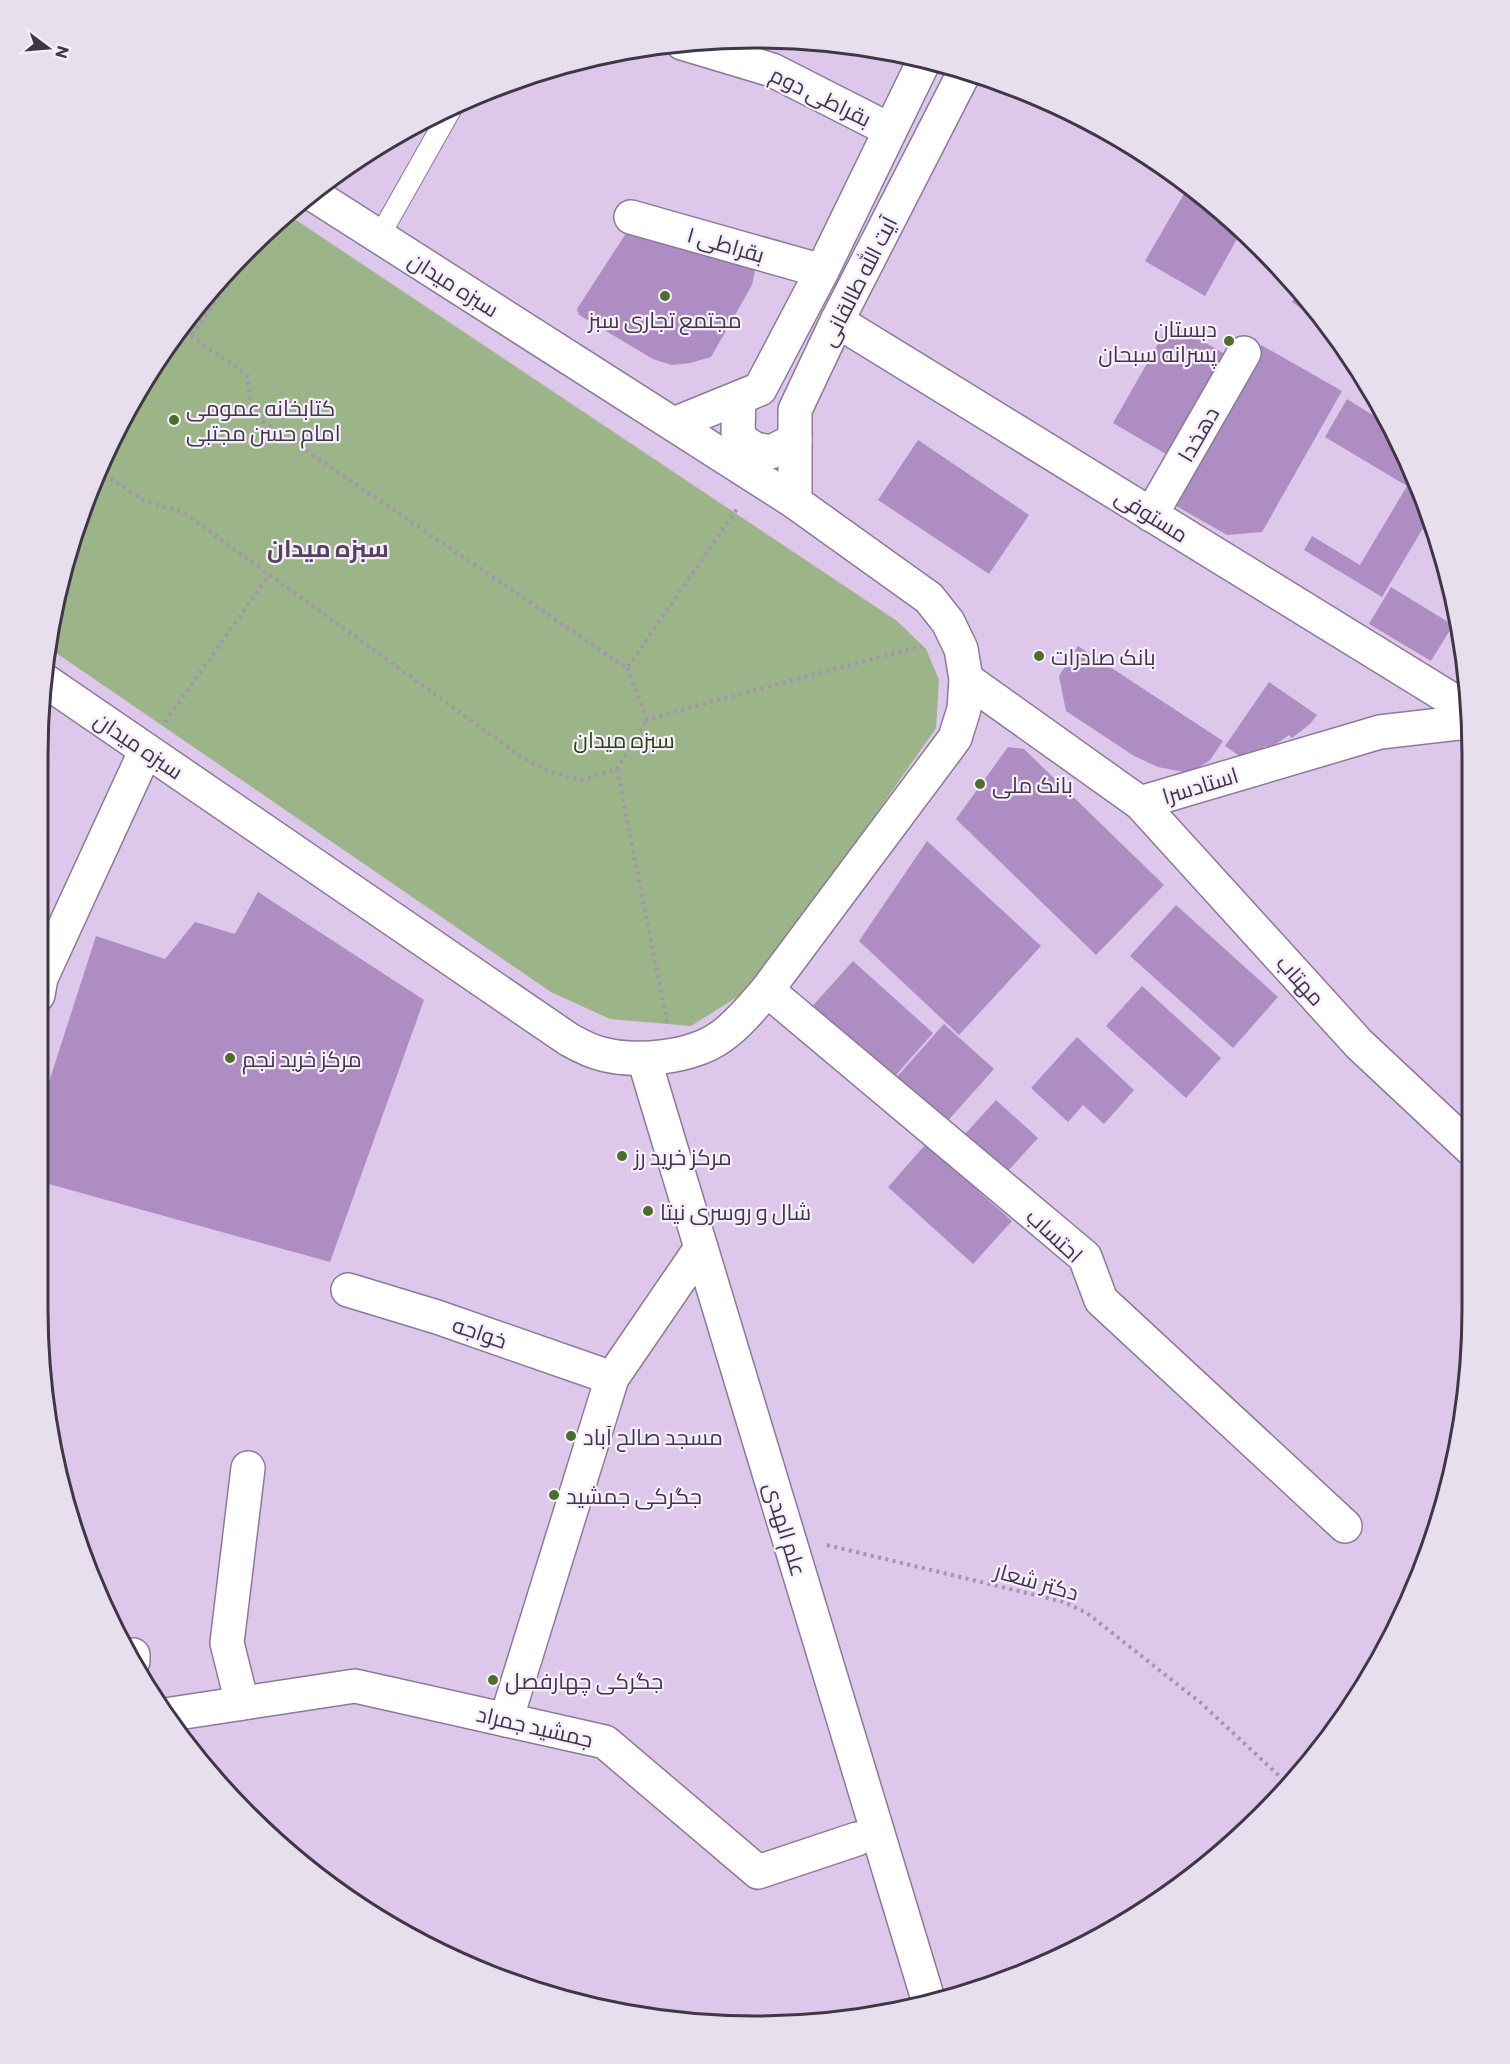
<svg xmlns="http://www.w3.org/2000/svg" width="1510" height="2064" font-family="Commissioner,Cairo,sans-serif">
<rect width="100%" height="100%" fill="#ddc8ec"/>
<polygon fill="#9bb488" points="287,214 897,621 926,649 939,680 936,728 783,947 737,997 691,1026 610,1019 551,992 49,648 62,570 92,480 158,357 216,282"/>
<g fill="#ae8dc3">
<polygon points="1188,187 1228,215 1242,230 1205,296 1145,261"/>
<polygon points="630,227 742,252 755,270 752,285 711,357 690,363 672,365 653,359 579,315 577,309"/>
<polygon points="1299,292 1324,318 1330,329 1292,302"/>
<polygon points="1170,323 1234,359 1176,460 1113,423"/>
<polygon points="1261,345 1342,391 1262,532 1227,535 1171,503"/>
<polygon points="1347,399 1384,422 1418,480 1428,520 1382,597 1304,550 1312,536 1360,565 1407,486 1325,437"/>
<polygon points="918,440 1029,515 989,574 878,500"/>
<polygon points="1391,587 1453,625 1431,661 1369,624"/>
<polygon points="1078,646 1223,741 1210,760 1195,770 1184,772 1158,767 1134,756 1066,711 1059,676"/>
<polygon points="1269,682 1317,715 1310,724 1292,738 1289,735 1270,748 1266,746 1246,760 1225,746"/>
<polygon points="1008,747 1024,749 1164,885 1096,955 956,819"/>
<polygon points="927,841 1041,946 959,1035 859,941"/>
<polygon points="258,892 424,1000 330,1262 38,1181 38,1116 96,936 165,959 195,922 235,934"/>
<polygon points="1176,905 1278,997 1233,1048 1130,956"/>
<polygon points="853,961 933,1033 889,1083 809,1010"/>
<polygon points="1142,986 1221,1058 1186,1098 1106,1026"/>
<polygon points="944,1024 994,1069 945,1124 895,1079"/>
<polygon points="1077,1037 1134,1090 1104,1124 1083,1105 1068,1122 1031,1088"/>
<polygon points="996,1100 1038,1138 1007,1172 965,1134"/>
<polygon points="933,1136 985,1183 978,1191 1012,1221 973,1264 888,1187"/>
</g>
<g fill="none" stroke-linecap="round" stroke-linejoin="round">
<g stroke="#8d799a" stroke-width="22">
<polyline id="lane" points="379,237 453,106"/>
</g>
<g stroke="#8d799a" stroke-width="36">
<g id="street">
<polyline points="682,43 772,70 890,130"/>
<polyline points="631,217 822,271"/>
<polyline points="837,321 1467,709"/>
<polyline points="1151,515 1244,353"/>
<polyline points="966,679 1140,803 1380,732 1467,722"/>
<polyline points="1140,803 1359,1044 1470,1148"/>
<polyline points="767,990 1085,1257 1101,1300 1345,1526"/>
<polyline points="38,995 41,978 146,750"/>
<polyline points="644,1059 928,1999"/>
<polyline points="348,1290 437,1317 612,1378"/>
<polyline points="133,1655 133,1661"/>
<polyline points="242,1703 227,1643 248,1468"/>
<polyline points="165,1715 355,1686 605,1742 758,1872 857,1839"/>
<polyline points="506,1720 612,1378 701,1248"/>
</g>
</g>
<g stroke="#8d799a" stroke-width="36">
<g id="primary">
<polyline points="739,398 738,433 744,442 755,449 771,452 795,440"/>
<polyline points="674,424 760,389 822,271 924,61"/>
<polyline points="795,502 795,410 837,321 965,71"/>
<path d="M44 680 568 1039C579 1045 589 1051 602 1054 637 1063 692 1058 722 1036 740 1023 753 1006 767 990L955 738 964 709 966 679 961 649 948 622 929 598 795 502 311 193"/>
</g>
</g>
<g stroke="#a594b0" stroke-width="4" stroke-dasharray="3 4.5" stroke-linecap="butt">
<polyline points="180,328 191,336 255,245"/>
<polyline points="191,336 247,375 252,414 627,668 739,506"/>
<polyline points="98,470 143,500 184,513 519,755 547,771 581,780 617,769 647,719"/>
<polyline points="627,668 647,719 921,646"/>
<polyline points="165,722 269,575"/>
<polyline points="617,769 667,1022"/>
<polyline points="827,1545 1064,1602 1087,1613 1201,1703 1290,1786"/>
</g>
<use href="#lane" stroke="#fff" stroke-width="20"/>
<use href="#street" stroke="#fff" stroke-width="33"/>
<use href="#primary" stroke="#fff" stroke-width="33"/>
</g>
<g fill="#4b6f28" stroke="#f7eefd" stroke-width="2">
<circle cx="665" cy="296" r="6"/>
<circle cx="1229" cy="341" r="6"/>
<circle cx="174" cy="420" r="6"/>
<circle cx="1039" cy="656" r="6"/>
<circle cx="980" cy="784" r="6"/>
<circle cx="230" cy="1058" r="6"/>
<circle cx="622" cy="1156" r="6"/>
<circle cx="648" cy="1211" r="6"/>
<circle cx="571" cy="1436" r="6"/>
<circle cx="554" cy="1495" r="6"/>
<circle cx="493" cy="1680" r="6"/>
</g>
<g text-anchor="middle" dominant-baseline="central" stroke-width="4.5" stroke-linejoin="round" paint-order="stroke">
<g font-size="22" fill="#403746" stroke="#f7eefd">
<text transform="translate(821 96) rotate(26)">بقراطی دوم</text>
<text transform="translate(726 244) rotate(16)">بقراطی ۱</text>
<text transform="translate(858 281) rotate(-63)">آیت الله طالقانی</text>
<text transform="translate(454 284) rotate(32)">سبزه میدان</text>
<text transform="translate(1198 434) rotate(-60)">دهخدا</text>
<text transform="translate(1152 515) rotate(32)">مستوفی</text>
<text transform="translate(139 745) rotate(34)">سبزه میدان</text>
<text transform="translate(1200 785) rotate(-17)">استادسرا</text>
<text transform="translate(1301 980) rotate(48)">مهتاب</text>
<text transform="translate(1055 1235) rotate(43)">احتساب</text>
<text transform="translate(480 1332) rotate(19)">خواجه</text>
<text transform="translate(786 1529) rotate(73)">علم الهدی</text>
<text transform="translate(1037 1581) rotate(16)">دکتر شعار</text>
<text transform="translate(535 1726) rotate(13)">جمشید جمراد</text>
</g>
<g font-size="22" fill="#403746" stroke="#f7eefd" text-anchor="start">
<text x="665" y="319" text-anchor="middle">مجتمع تجاری سبز</text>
<text x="1217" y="328" text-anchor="end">دبستان<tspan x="1217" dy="25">پسرانه سبحان</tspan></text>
<text x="186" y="407">کتابخانه عمومی<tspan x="186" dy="25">امام حسن مجتبی</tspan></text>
<text x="1051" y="656">بانک صادرات</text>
<text x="992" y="784">بانک ملی</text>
<text x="242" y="1058">مرکز خرید نجم</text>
<text x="634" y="1156">مرکز خرید رز</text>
<text x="660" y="1211">شال و روسری نیتا</text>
<text x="583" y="1436">مسجد صالح آباد</text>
<text x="566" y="1495">جگرکی جمشید</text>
<text x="505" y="1680">جگرکی چهارفصل</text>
</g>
<g font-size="22" fill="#294607" stroke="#f7eefd">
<text x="624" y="739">سبزه میدان</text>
</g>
<g font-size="24" font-weight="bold" fill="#554260" stroke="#f7eefd">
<text x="328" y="547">سبزه میدان</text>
</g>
</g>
<path d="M0 0H1510V2064H0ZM755 48H755A707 707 0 0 1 1462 755V1309A707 707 0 0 1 755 2016H755A707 707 0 0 1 48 1309V755A707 707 0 0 1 755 48Z" fill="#e8dfee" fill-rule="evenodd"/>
<path fill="none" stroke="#403746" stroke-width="3" d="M755 48H755A707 707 0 0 1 1462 755V1309A707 707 0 0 1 755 2016H755A707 707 0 0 1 48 1309V755A707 707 0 0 1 755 48Z"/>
<g transform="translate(48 48) rotate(106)" stroke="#f7eefd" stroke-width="4.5" paint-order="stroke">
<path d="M0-4.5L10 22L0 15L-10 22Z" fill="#403746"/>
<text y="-9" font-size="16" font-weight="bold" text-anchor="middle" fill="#403746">N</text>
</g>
</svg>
